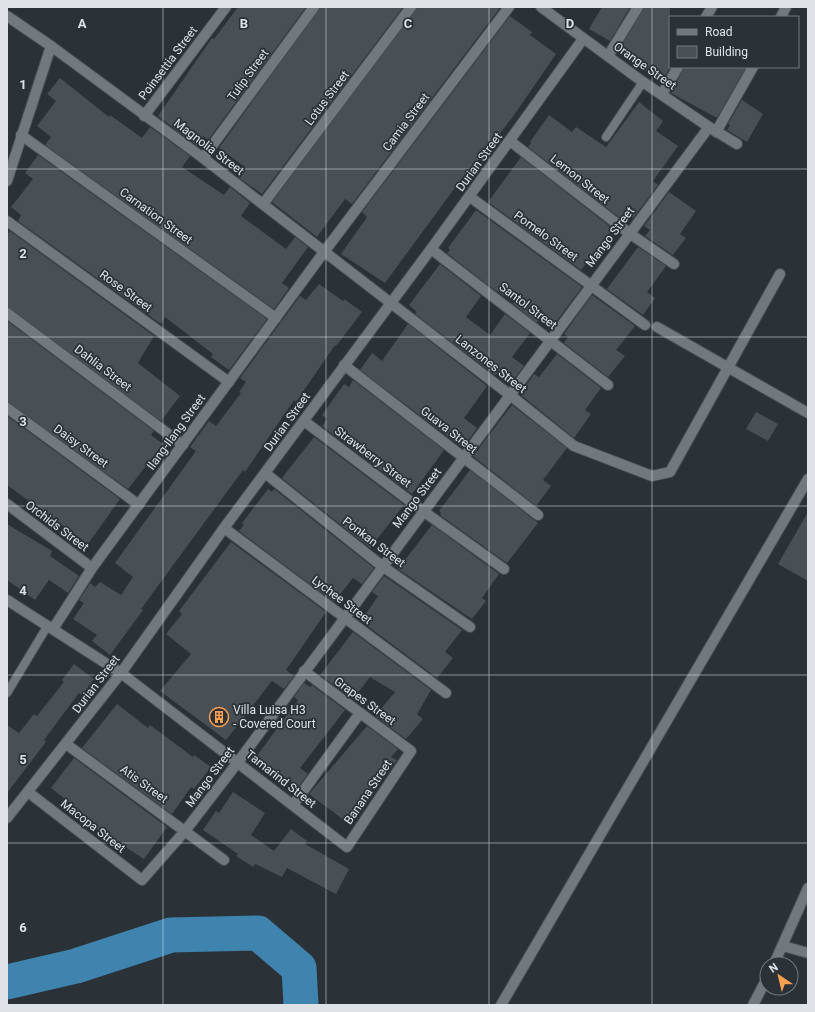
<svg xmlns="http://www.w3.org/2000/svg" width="815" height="1012" font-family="Roboto,sans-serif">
<rect width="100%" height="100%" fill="#2a3137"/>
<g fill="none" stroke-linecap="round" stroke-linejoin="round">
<polyline stroke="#3f84af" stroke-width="35" points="7,982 76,966 171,935 258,933 299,968 301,1005"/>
</g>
<g fill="#485055">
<polygon points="238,7 306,7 208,140 203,136 197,146 158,116 212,38 214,39"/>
<polygon points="320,7 403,7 262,194 238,177 245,167 219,148"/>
<polygon points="417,7 497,7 499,9 352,204 345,199 317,237 272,202"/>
<polygon points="602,7 630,7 610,41 589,29"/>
<polygon points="644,7 670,7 670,67 663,80 639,67 644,67 618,52"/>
<polygon points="510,16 532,32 530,35 556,54 512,118 467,175 465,174 385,283 341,254 367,217 362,212"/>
<polygon points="684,67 746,67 717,118 671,93"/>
<polygon points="60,78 109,117 110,115 142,138 150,127 190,156 182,167 224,195 230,187 250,203 241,216 286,249 295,237 308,247 282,283 289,288 274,309 45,145 51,137 37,126 56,101 47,94"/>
<polygon points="742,100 763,114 747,142 727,130 730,125 728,124"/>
<polygon points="639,102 663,121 656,131 678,146 653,181 658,185 633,218 625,212 620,218 528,147 531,143 530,142 549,115 572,132 576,127 606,147"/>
<polygon points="38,155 267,319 229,370 211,357 213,354 165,317 161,324 18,221 21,215 11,207 33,179 25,173"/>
<polygon points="521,157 613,229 581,270 488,202"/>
<polygon points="669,192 696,211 680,234 686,238 673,255 645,236 650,230 644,226"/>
<polygon points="476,210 582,287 553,326 541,317 537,323 513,304 514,302 489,286 447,253 450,250 448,248"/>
<polygon points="10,231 154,336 138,363 180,396 161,421 7,307 7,235"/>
<polygon points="638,247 666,266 647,292 655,298 643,315 607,289"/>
<polygon points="440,264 481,296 466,317 490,335 505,314 530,333 512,357 524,366 510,384 496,374 495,375 415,314 417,312 409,305"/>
<polygon points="319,284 343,301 344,299 362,312 336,346 335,345 296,402 294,400 245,472 243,470 141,609 143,610 110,655 92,641 97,635 73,619 84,603 79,600 90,583 95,587 100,582 121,595 133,577 115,563 196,451 190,447 209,421 216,426 241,393 239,392 246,382 240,378 300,296 306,300"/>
<polygon points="592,295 635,326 616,350 625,356 608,377 564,343 568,337 564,334"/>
<polygon points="7,321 154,431 151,435 163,444 128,489 7,402"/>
<polygon points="408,324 487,386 464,418 477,428 463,448 360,370 372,353 382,361"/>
<polygon points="557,354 601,388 585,410 591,414 574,438 520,394 534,374 539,377"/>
<polygon points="353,380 444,450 412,494 322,426 327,419 322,415 344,384 349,387"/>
<polygon points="512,405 567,448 543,480 551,486 536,506 473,456"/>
<polygon points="756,412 778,424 768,441 746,429"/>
<polygon points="7,416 120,499 88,544 7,485"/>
<polygon points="314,437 404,505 370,548 282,478"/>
<polygon points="470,470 538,523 507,563 440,515 441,513 439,511"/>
<polygon points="268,489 272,492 274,489 374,568 362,584 353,578 334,602 239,531 244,525 242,523"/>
<polygon points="808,512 808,581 778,564"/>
<polygon points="7,524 52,551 50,556 79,576 68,593 49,580 35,600 7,580"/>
<polygon points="432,525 499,574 482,598 486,601 472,619 398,569"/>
<polygon points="231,542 326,612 286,670 294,676 284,689 272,681 226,740 160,691 191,654 166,634 182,614 179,611"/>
<polygon points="384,576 462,630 445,652 453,658 437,678 361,621 378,596 372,592"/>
<polygon points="353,632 431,690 417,714 423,719 406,739 375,716 395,692 370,677 353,699 320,675"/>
<polygon points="74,664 94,679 82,695 79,693 44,740 46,742 7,793 7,725 19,733 34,714 37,716 64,682 62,680"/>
<polygon points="304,683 310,687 312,685 345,710 300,768 308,774 298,787 256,757 298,700 294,697"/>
<polygon points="117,704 148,728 150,725 193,757 194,755 211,767 194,789 191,787 172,814 82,748"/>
<polygon points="367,726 398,749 391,757 397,760 348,823 309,794"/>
<polygon points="74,758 167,827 144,859 119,843 117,846 68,807 70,803 51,788"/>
<polygon points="233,792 265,813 251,835 274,851 291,829 307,841 305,844 349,869 336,894 287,868 282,877 255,864 253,867 236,856 238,854 203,830 216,811 219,813"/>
</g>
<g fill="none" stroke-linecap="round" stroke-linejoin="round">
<g stroke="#474e52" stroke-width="10">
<g id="service">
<polyline points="606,137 643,82"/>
<polyline points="7,693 48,625"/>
</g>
</g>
<g stroke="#474e52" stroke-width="12">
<g id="minor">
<polyline points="541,7 643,82 709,127 737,144"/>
<polyline points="7,16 51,46 203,158 510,395 574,446 652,476 670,472 780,274"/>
<polyline points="706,17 712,7"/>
<polyline points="781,17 786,7"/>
<polyline points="608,56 638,7"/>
<polyline points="662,94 678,67"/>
<polyline points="144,116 226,7"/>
<polyline points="716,132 753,67"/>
<polyline points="21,135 276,318"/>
<polyline points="510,141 629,233 674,264"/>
<polyline points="203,158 314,7"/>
<polyline points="7,181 51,46"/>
<polyline points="470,197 645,325"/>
<polyline points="263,204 411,7"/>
<polyline points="7,221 229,382"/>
<polyline points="431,249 608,385"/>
<polyline points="7,313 183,445"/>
<polyline points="657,327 808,413"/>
<polyline points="344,365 538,515"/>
<polyline points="7,408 139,505"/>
<polyline points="304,421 423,511 504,569"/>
<polyline points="265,473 382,566 470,627"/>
<polyline points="7,504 92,568"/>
<polyline points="224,528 446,693"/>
<polyline points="7,600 121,673 347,847 411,751 304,671"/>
<polyline points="53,629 92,568 324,252 509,7"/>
<polyline points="66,744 224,860"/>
<polyline points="28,792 142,880 185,831 238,762 709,127"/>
<polyline points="293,805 360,713"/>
<polyline points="7,818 121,673 224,528 431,249 583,39"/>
<polyline points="783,946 808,953"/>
<polyline points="774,964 808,888"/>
<polyline points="501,1005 808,479"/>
<polyline points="753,1005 767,978"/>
</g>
</g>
<use href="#service" stroke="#71797f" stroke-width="8"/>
<use href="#minor" stroke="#71797f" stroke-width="10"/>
</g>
<path fill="none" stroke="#dee3e7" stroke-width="1" stroke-opacity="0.55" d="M163 7V1005M326 7V1005M489 7V1005M652 7V1005M7 169H808M7 337H808M7 506H808M7 675H808M7 843H808"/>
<defs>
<g id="building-ring" transform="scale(1)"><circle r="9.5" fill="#2a3137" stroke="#fa9f50" stroke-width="1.5"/><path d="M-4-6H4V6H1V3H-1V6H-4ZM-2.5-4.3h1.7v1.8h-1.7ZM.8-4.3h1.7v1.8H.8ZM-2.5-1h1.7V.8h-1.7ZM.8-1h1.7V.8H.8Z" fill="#fa9f50"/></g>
</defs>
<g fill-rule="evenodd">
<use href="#building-ring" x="219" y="717"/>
</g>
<g text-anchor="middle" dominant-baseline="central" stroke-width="3.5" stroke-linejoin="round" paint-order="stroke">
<g font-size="12" fill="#dee3e7" stroke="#2a3137">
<text transform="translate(168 63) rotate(-53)">Poinsettia Street</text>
<text transform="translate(645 66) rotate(35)">Orange Street</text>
<text transform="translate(248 75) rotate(-54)">Tulip Street</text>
<text transform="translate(327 98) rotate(-53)">Lotus Street</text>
<text transform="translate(406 122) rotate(-53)">Camia Street</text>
<text transform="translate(209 147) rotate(37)">Magnolia Street</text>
<text transform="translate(479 162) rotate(-54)">Durian Street</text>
<text transform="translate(580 179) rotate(38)">Lemon Street</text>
<text transform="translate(156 216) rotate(36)">Carnation Street</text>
<text transform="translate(546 236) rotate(36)">Pomelo Street</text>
<text transform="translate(610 237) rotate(-53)">Mango Street</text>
<text transform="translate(126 291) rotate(36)">Rose Street</text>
<text transform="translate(528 306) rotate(37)">Santol Street</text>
<text transform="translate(491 364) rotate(38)">Lanzones Street</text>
<text transform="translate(103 368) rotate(37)">Dahlia Street</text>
<text transform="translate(287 422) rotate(-54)">Durian Street</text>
<text transform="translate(449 430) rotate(38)">Guava Street</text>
<text transform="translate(176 432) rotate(-54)">Ilang-Ilang Street</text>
<text transform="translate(81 446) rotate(36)">Daisy Street</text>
<text transform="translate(373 457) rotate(37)">Strawberry Street</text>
<text transform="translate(417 498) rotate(-53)">Mango Street</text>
<text transform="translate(57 526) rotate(37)">Orchids Street</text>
<text transform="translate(374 542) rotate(37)">Ponkan Street</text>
<text transform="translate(342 600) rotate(37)">Lychee Street</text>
<text transform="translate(96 684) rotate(-53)">Durian Street</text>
<text transform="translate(365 701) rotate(36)">Grapes Street</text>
<text transform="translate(210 777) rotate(-53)">Mango Street</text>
<text transform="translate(281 779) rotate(38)">Tamarind Street</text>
<text transform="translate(144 784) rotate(36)">Atis Street</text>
<text transform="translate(368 792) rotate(-56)">Banana Street</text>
<text transform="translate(93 826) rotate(38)">Macopa Street</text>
</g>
<g font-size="12" fill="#dee3e7" stroke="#2a3137" text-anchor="start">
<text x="233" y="710">Villa Luisa H3<tspan x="233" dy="14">- Covered Court</tspan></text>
</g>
</g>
<g font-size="13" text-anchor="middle" font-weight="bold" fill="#dee3e7" stroke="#2a3137" stroke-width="3.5" stroke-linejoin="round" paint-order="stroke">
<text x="82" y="28">A</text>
<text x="244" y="28">B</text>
<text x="408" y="28">C</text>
<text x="570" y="28">D</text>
<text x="23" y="89">1</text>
<text x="23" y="258">2</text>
<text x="23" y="426">3</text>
<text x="23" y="595">4</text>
<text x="23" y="764">5</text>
<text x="23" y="932">6</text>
</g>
<rect width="815" height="1012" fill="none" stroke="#dee3e7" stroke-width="16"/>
<rect x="669" y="16" width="130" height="52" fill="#2a3137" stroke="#72787d"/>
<rect x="677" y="29" width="20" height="6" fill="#71797f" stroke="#72787d"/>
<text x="705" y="36" font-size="12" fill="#dee3e7">Road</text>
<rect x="677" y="46" width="20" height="12" fill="#485055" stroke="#72787d"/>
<text x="705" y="56" font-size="12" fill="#dee3e7">Building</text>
<g transform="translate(779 976) rotate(325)"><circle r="19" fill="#2a3137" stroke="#72787d"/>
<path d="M0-3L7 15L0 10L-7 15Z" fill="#fa9f50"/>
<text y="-6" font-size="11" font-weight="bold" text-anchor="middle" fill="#dee3e7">N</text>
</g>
</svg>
